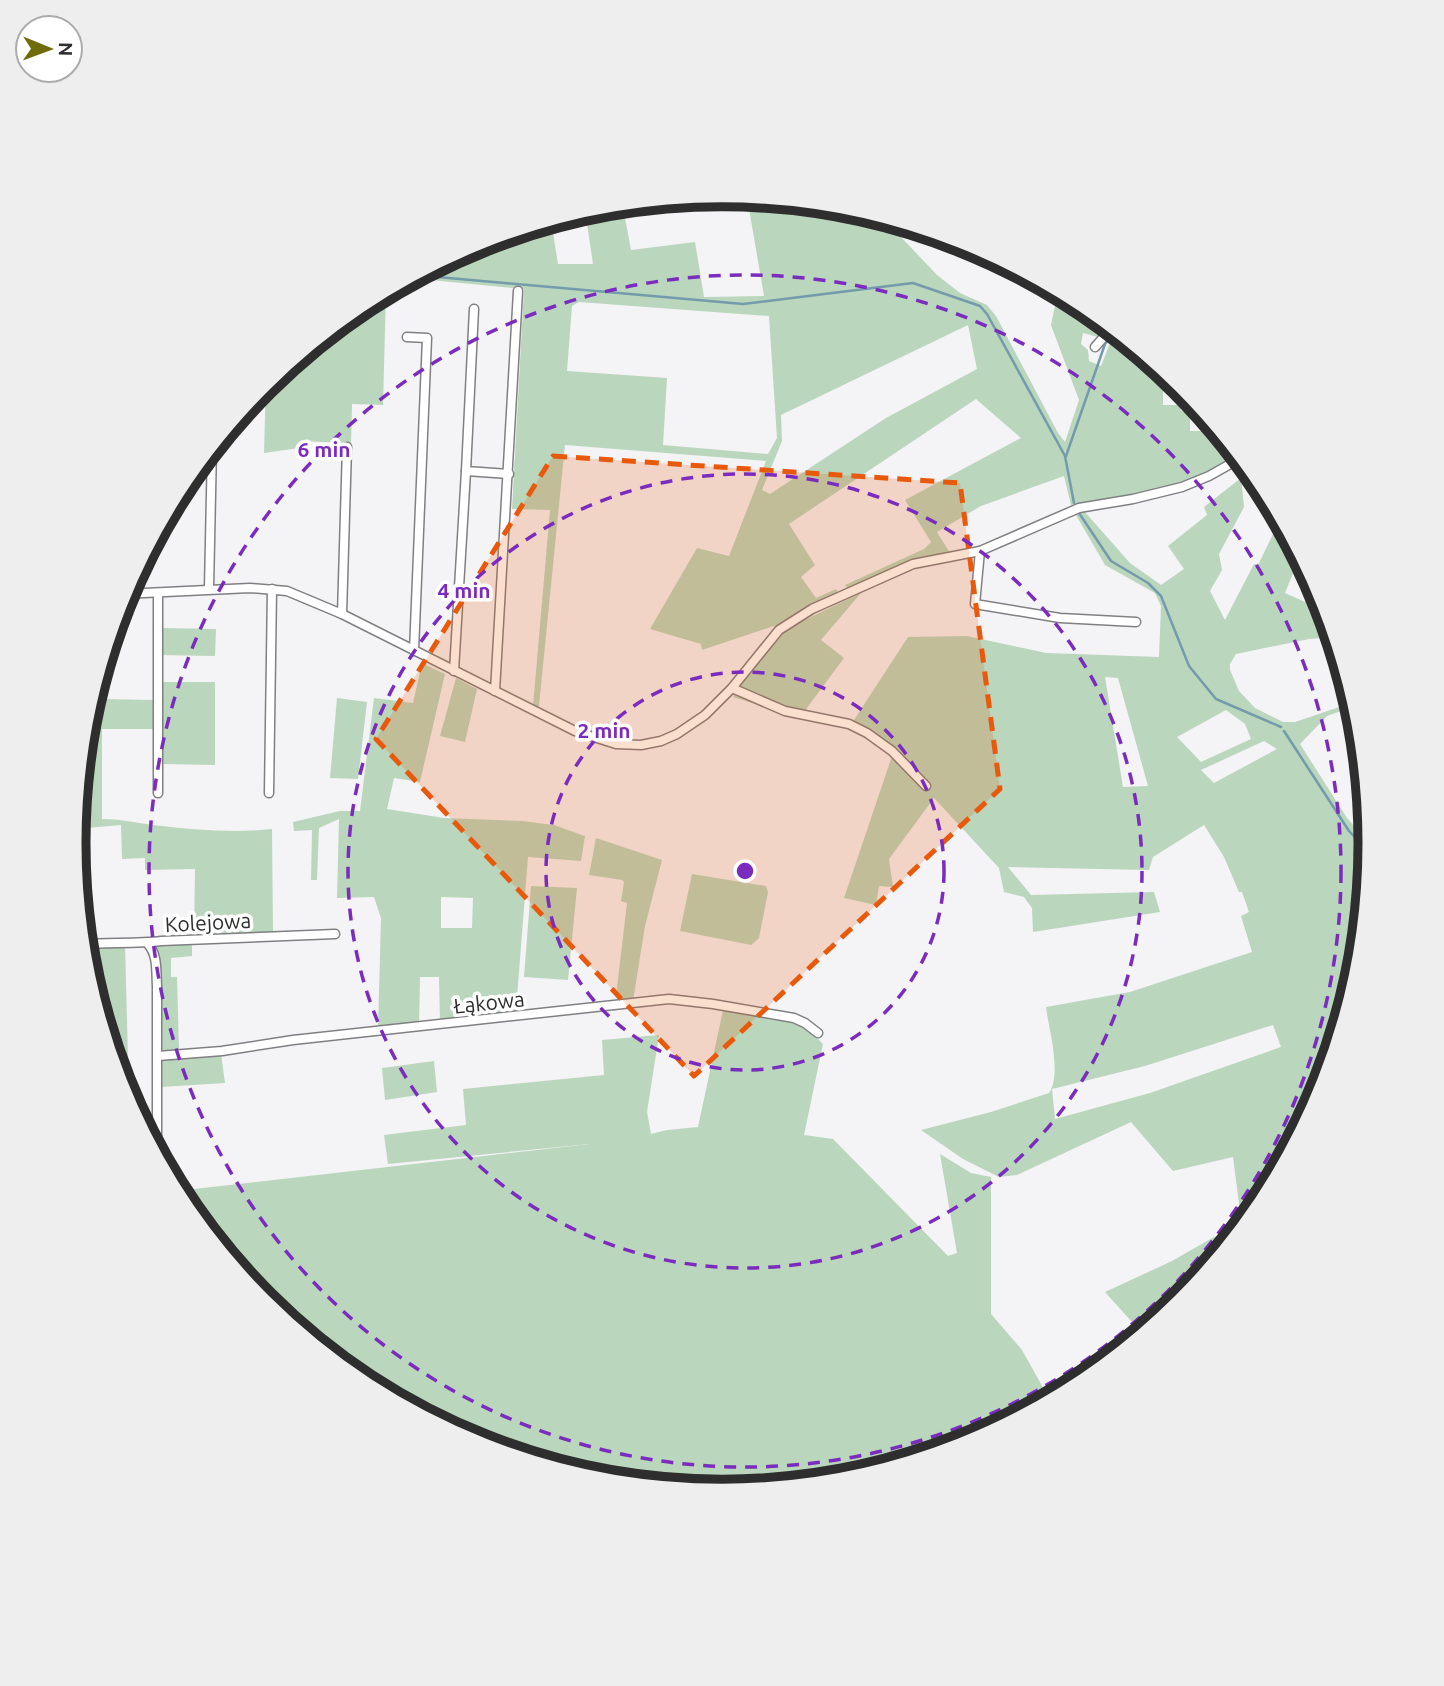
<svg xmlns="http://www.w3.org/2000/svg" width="1444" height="1686" font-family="Ubuntu,sans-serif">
<rect width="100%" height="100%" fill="#f4f3f6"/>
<g fill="#bad6bd" fill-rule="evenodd">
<path d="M747 197 849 207 882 217 937 275 960 293 987 305 996 316 1058 433 1065 442 1079 400 1051 325 1058 291 1083 304 1109 325 1098 337 1083 333 1081 344 1088 350 1089 361 1101 366 1115 330 1163 370V405H1181V411H1190V431H1218L1239 455 1197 476 1161 489 1071 505 1064 476 981 506 937 532 950 553 911 560 848 589 845 585 924 549 931 542 905 500 1021 438 976 399 789 524 815 565 801 577 816 598 836 589 838 594 777 625 702 650 701 644 650 629 697 548 729 556 766 461 565 445 539 706H533L550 510 512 509 524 289 410 278 474 244 551 220 558 264H593L585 210 596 207 688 198 689 208 625 218 631 250 695 242 704 297 764 296ZM579 302 769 316 777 438 768 454 663 445 667 378 567 371 572 306ZM968 325 977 369 886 418 770 494 762 490 782 441 781 415Z"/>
<polygon points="386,291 383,405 352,404 351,444 306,441 306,447 264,453 266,382 362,304"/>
<path d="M1241 478 1244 507 1219 554 1222 570 1210 591 1225 620 1254 564 1258 565 1278 524 1286 528 1300 556 1285 593 1305 602 1314 582 1321 595 1334 637 1309 639 1236 654 1230 664V670L1239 691 1255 708 1283 722H1295L1354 702 1355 706 1327 716 1300 744 1347 818 1370 844 1358 970 1321 1092 1261 1204 1242 1227 1233 1157 1173 1171 1131 1122 1017 1175 999 1177 963 1159 921 1130 991 1112 1049 1093C1062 1074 1049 1030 1046 1007L1130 992 1252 952 1241 916 1249 912 1242 892H1239L1224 857 1204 825 1153 857 1149 870 1008 867 1031 895 1154 892 1160 912 1033 932 1032 908 1024 897 1004 892 999 868 934 798 889 859 893 887 879 886 876 905 844 898 892 756 877 744 840 725 794 716 733 697 740 684 788 628 861 593 821 640 844 658 804 712 852 723 908 637 967 636 1046 653 1159 657 1161 606 1155 593 1105 565 1076 515 1084 511 1130 563 1161 585 1184 569 1168 546 1207 515 1204 507ZM1105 677 1118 678 1148 786 1123 787ZM1226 710 1245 724 1251 739 1201 762 1177 737ZM1264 741 1277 749 1214 783 1201 770ZM1273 1025 1281 1047 1150 1093 1055 1119 1052 1089 1145 1066Z"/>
<polygon points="161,628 216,629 215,656 161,655"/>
<path d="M422 663 445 674 420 782 394 778 387 809 444 818 522 821 554 825 585 836 581 861 528 857 516 1010 513 1015 440 1023 439 977H420L419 1024 378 1029 381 918 374 897 337 898 339 819 319 828 317 880H311L312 830 294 831 293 822 340 811H360L374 698 413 703ZM441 897 473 898 472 928H441Z"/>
<polygon points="456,678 477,689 465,742 440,736"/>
<polygon points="161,682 215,682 215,765 161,764"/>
<path d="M93 692H103V699L153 700V729H102V819C123 819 141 824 162 826 197 830 236 833 272 829L273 933 194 934 195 869 145 870V858L122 859 121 825 75 829 86 716Z"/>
<polygon points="337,698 367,702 358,779 330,778"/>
<polygon points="596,838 662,860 645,926 633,1001 618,1003 616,996 627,903 621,901 624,882 622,880 589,875"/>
<polygon points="692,874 766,886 768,892 759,938 751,945 680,931"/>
<polygon points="531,886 577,888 568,980 524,977"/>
<polygon points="125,944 128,1060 114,1061 101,1017 98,946"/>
<path d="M192 944V956L171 958V977H177L179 1050 165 1052 161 1048C160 1015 165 977 155 945Z"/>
<polygon points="723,1010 795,1023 808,1029 823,1044 804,1135 833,1139 948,1256 957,1253 940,1154 971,1173 991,1177 991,1314 1022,1350 1050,1400 970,1442 848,1479 722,1491 595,1479 473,1442 361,1382 263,1301 183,1203 176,1191 590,1144 388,1164 384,1135 466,1125 463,1089 604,1075 602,1040 659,1035 647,1112 651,1134 667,1130 698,1127"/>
<polygon points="221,1054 225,1083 161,1087 161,1063 164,1059"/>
<polygon points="434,1061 437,1092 385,1100 382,1068"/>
<polygon points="1238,1232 1180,1302 1132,1322 1105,1292 1172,1261 1214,1237"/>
</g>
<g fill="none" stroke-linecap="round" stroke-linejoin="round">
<g stroke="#739bac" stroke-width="2.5">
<polyline points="415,275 743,304 913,283 980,306 987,314 1065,456 1074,503"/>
<polyline points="1066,456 1105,344 1110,337 1119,334"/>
<polyline points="1079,513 1111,561 1148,583 1161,596 1189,666 1216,699 1281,727"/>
<polyline points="1284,731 1349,831 1370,853"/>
</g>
<g stroke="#807f82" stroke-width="11">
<g id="minor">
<polyline points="474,309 466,471 509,474"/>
<polyline points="407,337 427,338 414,651"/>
<polyline points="1095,347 1112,328"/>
<polyline points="980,551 975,604 1060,618 1136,622"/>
<polyline points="209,589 212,447"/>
<polyline points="136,593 136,569"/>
<polyline points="123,594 250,588 287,591 342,614 575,731 616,744 641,745 661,741 677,734 705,715 732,688 779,630 812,609 913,564 980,551 1079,508 1133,499 1182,487 1209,476 1241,458"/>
<polyline points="342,614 347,447"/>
<polyline points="454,671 466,471"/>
<polyline points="732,688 785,711 849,724 867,733 892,751 926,786"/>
<polyline points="495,691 518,291"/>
<polyline points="158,793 158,593"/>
<polyline points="269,793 272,589"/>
<path d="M83 944C109 942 137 944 161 941L335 934"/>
<path d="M148 944C158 955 156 972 157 986V1155"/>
<polyline points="158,1056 222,1051 293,1040 669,999 713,1004 794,1018 805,1023 818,1033"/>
</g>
</g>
<use href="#minor" stroke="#fff" stroke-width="8"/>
</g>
<path fill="#e8590c" fill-opacity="0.2" stroke="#e8590c" stroke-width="5" stroke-dasharray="14 9" stroke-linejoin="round" d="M553 456 960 483 1000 789 694 1076 376 739Z"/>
<g fill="none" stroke="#7b2cbf" stroke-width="3.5" stroke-dasharray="12 9">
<circle cx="745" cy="871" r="199"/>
<circle cx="745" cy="871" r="397"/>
<circle cx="745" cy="871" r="596"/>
</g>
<g text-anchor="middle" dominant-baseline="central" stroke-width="7" stroke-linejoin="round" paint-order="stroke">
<g font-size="21" fill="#2e2e2f" stroke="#fff">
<text transform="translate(208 922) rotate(-3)">Kolejowa</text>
<text transform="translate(489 1002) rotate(-6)">Łąkowa</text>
</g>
</g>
<path d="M0 0H1444V1686H0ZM86 843a636 636 0 1 1 1272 0a636 636 0 1 1-1272 0Z" fill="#eee" fill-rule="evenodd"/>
<path fill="none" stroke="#2e2e2f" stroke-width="9" d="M86 843a636 636 0 1 1 1272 0a636 636 0 1 1-1272 0Z"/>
<circle cx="745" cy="871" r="10" fill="#7b2cbf" stroke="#fff" stroke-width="3.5"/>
<g font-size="21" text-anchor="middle" font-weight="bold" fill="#7b2cbf" stroke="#fff" stroke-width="7" stroke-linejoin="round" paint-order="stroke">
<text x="324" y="457">6 min</text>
<text x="464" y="598">4 min</text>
<text x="604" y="738">2 min</text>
</g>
<g transform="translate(49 49) rotate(91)"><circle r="33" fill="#ffffff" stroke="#ababac" stroke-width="2"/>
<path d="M0-5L12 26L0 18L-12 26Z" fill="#6f6c09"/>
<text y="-10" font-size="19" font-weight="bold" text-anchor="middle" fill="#2e2e2f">N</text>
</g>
</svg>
